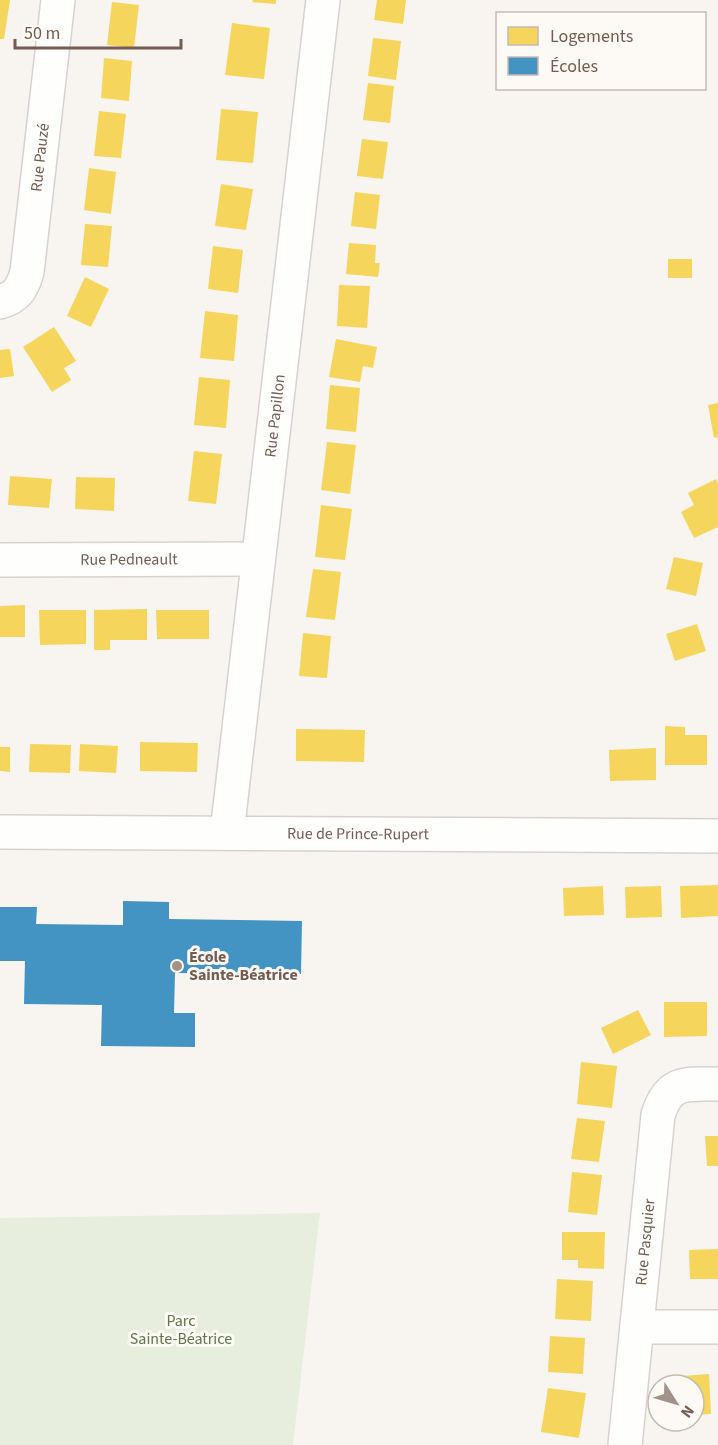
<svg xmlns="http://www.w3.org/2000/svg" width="718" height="1445" font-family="'Source Sans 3',sans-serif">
<rect width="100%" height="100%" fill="#f8f5f1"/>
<polygon fill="#e8eedd" points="320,1213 293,1445 0,1445 0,1218"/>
<g fill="#f6d55c">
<polygon points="0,0 10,0 4,39 0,39"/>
<polygon points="253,0 276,0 276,4 252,2"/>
<polygon points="377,0 406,0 403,24 374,20"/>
<polygon points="112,2 139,5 134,48 107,45"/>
<polygon points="232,23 270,28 264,79 225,75"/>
<polygon points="373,38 401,41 396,80 368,76"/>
<polygon points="104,58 132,61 129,101 101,98"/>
<polygon points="368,83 394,86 390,123 363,120"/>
<polygon points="221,109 258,112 253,163 216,160"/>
<polygon points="99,111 126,114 121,158 94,156"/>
<polygon points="362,139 388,142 383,179 357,176"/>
<polygon points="89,168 116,172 111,214 84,210"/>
<polygon points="221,184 253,189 246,230 215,226"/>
<polygon points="355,192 380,195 376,229 351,226"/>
<polygon points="85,224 112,226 108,267 81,265"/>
<polygon points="349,243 376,245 375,263 380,263 378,277 346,274"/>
<polygon points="213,246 243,250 238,293 208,289"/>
<rect x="668" y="259" width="24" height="19"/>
<polygon points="85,277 109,289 91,327 67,316"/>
<polygon points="339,285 370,286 367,328 337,326"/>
<polygon points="205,311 238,315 234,361 200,358"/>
<polygon points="54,327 76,361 64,368 71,380 52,392 23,347"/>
<polygon points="336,339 377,347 373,368 363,366 360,382 329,377"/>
<polygon points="10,349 14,376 0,378 0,350"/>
<polygon points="199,377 230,380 226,428 194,425"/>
<polygon points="330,385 360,388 356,432 326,429"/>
<polygon points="718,403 718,437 714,438 708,405"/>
<polygon points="327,442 356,445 350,494 321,490"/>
<polygon points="194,451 222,454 216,504 188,501"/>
<polygon points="10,476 52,479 49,508 8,505"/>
<polygon points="76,477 115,478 114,511 75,509"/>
<polygon points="716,479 718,484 718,527 694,538 681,512 694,505 688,493"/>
<polygon points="321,505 352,509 345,560 315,557"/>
<polygon points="674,557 703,563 696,596 666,589"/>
<polygon points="313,569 341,572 335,620 306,617"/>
<polygon points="25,605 25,637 0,637 0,606"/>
<polygon points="147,609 147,640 110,640 110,650 94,650 94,610"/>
<polygon points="39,610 86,610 86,644 40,645"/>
<polygon points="156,610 209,610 209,639 157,639"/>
<polygon points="697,624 706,651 675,661 666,634"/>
<polygon points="303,633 331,636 327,678 299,676"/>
<polygon points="665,726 685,727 685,735 707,735 707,765 665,765"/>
<polygon points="296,729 365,730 364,762 296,761"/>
<polygon points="140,742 198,743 197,772 140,771"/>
<polygon points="30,744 71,745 70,773 29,772"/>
<polygon points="80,744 118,746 116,773 79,771"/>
<polygon points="0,747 10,747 10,772 0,771"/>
<polygon points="656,748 656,780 610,781 609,750"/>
<polygon points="718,885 718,916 681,918 680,886"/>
<polygon points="603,886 604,915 564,916 563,888"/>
<polygon points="661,886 662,917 626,918 625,887"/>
<polygon points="664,1002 707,1002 707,1036 664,1037"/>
<polygon points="638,1010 651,1035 613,1054 601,1028"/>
<polygon points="581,1062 617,1066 612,1108 577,1104"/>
<polygon points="577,1118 605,1121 599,1162 571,1159"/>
<polygon points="705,1136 718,1136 718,1166 707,1166"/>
<polygon points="572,1172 602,1175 597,1215 568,1212"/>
<polygon points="562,1232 605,1232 604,1269 578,1268 578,1260 562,1260"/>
<polygon points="718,1249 718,1279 690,1279 689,1250"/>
<polygon points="557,1279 593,1281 591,1321 555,1319"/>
<polygon points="550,1336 585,1338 583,1374 548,1372"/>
<polygon points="709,1374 711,1414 694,1415 694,1385 668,1385 668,1377"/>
<polygon points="548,1388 586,1393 579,1438 541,1432"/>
</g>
<polygon fill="#4393c3" points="123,901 169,902 169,919 302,921 301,974 175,973 174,1013 195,1013 195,1047 101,1046 102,1005 24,1004 25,961 0,961 0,907 37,907 36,924 123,925"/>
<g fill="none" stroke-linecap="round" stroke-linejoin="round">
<g stroke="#d7d2cf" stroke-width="36">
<g id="minor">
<path id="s1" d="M0 302C17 297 22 289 27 272L58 0"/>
<path id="s2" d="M0 560 258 559"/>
<path id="s3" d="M0 832 718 836"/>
<path id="s4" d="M227 833 323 0"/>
<polyline points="637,1327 718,1327"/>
<path id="s5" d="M625 1445 658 1115C669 1080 686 1084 718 1084"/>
</g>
</g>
<use href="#minor" stroke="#fefefd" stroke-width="33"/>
</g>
<circle fill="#a2928a" stroke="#fdf9f4" stroke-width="2" cx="177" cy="966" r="6"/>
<g text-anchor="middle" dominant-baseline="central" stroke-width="6" stroke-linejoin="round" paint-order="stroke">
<g font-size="16" fill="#745c52" stroke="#fdf9f4">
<text stroke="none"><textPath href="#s1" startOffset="158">Rue Pauzé</textPath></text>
<text stroke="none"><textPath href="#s4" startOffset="420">Rue Papillon</textPath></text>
<text stroke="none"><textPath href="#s2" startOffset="129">Rue Pedneault</textPath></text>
<text stroke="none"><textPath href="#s3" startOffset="358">Rue de Prince-Rupert</textPath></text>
<text stroke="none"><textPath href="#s5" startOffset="204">Rue Pasquier</textPath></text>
</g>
<g font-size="16" font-weight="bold" fill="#745c52" stroke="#fdf9f4" text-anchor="start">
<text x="189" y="957">École<tspan x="189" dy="18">Sainte-Béatrice</tspan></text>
</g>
<g font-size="16" fill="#5c784c" stroke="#fdf9f4">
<text x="181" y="1321">Parc<tspan x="181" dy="18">Sainte-Béatrice</tspan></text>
</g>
</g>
<rect x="496" y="12" width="210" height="78" fill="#fdf9f4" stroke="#c6bab3" stroke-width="1.5"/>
<rect x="508" y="27" width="30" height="18" fill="#f6d55c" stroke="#c6bab3" stroke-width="1.5"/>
<text x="550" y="42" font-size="18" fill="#745c52">Logements</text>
<rect x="508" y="57" width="30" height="18" fill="#4393c3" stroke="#c6bab3" stroke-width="1.5"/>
<text x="550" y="72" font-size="18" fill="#745c52">Écoles</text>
<g transform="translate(676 1403) rotate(127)"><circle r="28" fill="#fdf9f4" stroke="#c6bab3" stroke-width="1.5"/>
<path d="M0-4.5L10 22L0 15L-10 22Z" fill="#a2928a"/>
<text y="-9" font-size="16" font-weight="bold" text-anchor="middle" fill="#745c52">N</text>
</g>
<path d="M15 39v9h166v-9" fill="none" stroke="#745c52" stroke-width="3"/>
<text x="24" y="39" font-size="18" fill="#745c52" stroke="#fdf9f4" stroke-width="4.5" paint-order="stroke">50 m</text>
</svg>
